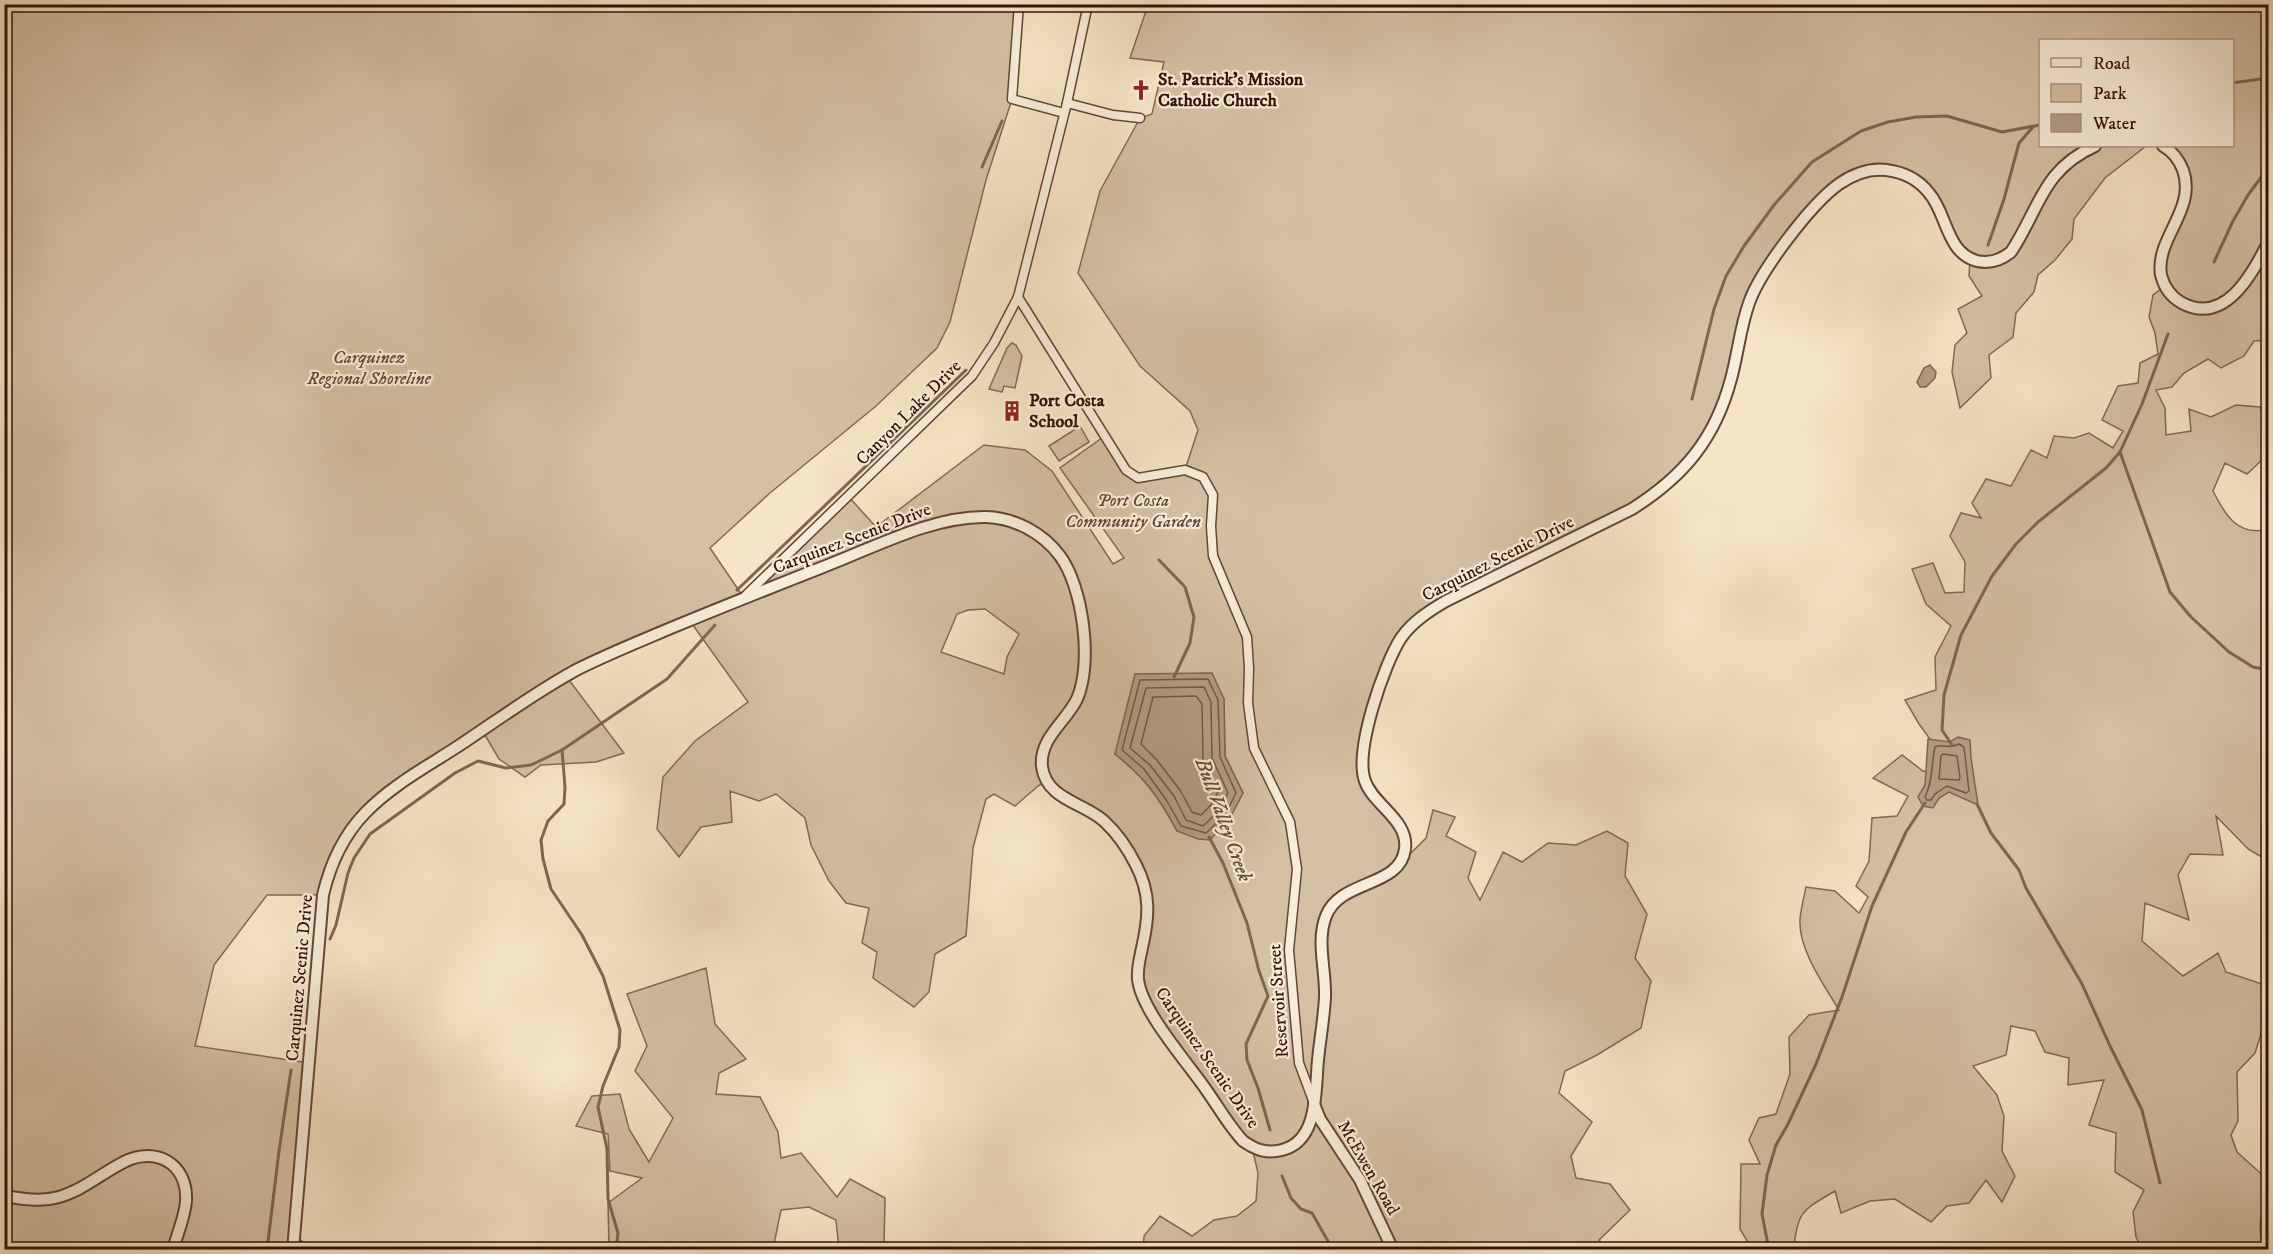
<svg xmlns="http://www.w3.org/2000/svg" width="2273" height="1254" font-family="'IM FELL DW Pica',serif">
<rect width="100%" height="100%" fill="#f5e4c6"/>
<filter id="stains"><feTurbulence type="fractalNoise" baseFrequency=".00333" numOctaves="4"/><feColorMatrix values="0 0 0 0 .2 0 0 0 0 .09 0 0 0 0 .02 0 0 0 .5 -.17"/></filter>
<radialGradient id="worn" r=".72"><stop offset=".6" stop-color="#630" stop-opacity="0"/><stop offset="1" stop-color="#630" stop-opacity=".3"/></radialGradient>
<g fill="#d4c0a5" stroke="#836956" stroke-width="1.5" fill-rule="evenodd">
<path d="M5 5H1019L1012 99 986 180 950 322 937 348 876 406 770 493 710 548 744 598 848 496 876 527 984 445 1025 450 1052 471 1113 564 1124 558 1060 468 1106 435 1126 470 1138 477 1185 470 1198 430 1190 411 1140 366 1078 273 1100 191 1140 118 1152 114 1164 62 1130 58 1148 5H2268V340L2254 341 2244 356 2221 368 2208 359 2184 373 2172 387 2156 390 2165 408 2166 435 2191 431 2189 409 2211 417 2236 405 2260 407 2268 426 2266 456 2247 474 2225 463 2213 491C2225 515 2238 537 2268 529V861L2248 849 2216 816 2223 855 2190 854 2178 875 2189 920 2145 903 2142 941 2183 976 2218 953 2226 972 2268 986 2266 1018 2255 1053 2237 1072 2238 1121 2231 1135 2237 1152 2268 1180V1201L2262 1206 2260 1228 2262 1249H2142L2136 1237 2133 1212 2144 1190 2115 1172 2116 1133 2089 1125 2104 1080 2068 1085 2069 1058 2045 1052 2035 1031 2011 1026 2006 1055 1973 1066 1997 1095 2004 1116 2002 1151 2015 1176 2002 1202 1986 1180 1969 1203 1947 1206 1931 1222 1895 1199 1870 1201 1841 1213 1835 1191C1803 1210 1797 1211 1794 1249H1752L1740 1229 1741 1164H1760L1749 1140 1759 1118 1776 1114 1790 1074 1789 1037 1809 1015 1839 1010C1824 985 1798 949 1800 919 1801 908 1804 897 1806 887L1835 891 1859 913 1868 897 1856 886 1869 861 1872 818 1897 816 1908 796 1873 778 1902 755 1923 771 1959 779 1919 724 1905 700 1936 690 1935 657 1951 626 1926 604 1912 569 1933 563 1945 593 1964 592 1965 562 1950 536 1961 513 1981 518 1972 503 1986 479 2011 486 2031 450 2047 458 2054 436 2074 438 2089 433 2113 448 2123 431 2102 420 2118 386 2138 383 2140 363 2158 354 2155 333 2149 317 2153 295 2165 286 2161 262 2180 213 2185 177 2163 146H2232V40H2040V146H2146L2105 178 2074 219 2072 239 2055 260 2038 275 2034 292 2016 313 2013 337 1989 355 1991 378 1960 408 1952 372 1955 345 1967 333 1958 309 1982 296 1969 276 1970 259 1924 187 1881 170 1840 183 1762 276 1718 418 1668 484 1425 615 1390 660 1361 769 1402 828 1399 865 1426 838 1433 810 1455 817 1446 836 1476 852 1468 878 1480 900 1503 852 1522 862 1548 843 1576 845 1607 831 1628 843 1625 876 1647 914 1635 958 1651 981 1641 1028 1597 1055 1565 1071 1559 1093 1592 1122 1571 1156 1576 1178 1610 1184 1630 1210 1599 1240 1608 1249H1143L1144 1236 1160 1216 1192 1236 1214 1220 1237 1216 1256 1201 1258 1173 1252 1147 1208 1092 1139 984 1148 899 1121 841 1047 781 1038 786 1015 806 994 794 986 799 973 848 966 936 935 954 929 992 914 1007 873 978 877 952 862 943 869 908 846 903 829 881 811 845 805 818 776 794 759 801 730 791 732 822 701 827 679 857 657 829 663 777 695 741 748 702 690 621 566 676 624 753 596 762 541 765 525 777 499 759 482 730 357 822 323 895H267L214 965 195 1046 309 1063 294 1234 311 1249 5 1250ZM985 609 1019 634 1007 657 1004 674 941 652 957 614 968 610ZM1224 699 1225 756 1243 793 1177 831C1159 797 1145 778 1115 754Z"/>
<polygon points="1012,343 1016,345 1022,356 1015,388 1004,386 1002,392 989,389 1007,348"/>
<polygon points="1080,426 1089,442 1059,461 1049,446"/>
<polygon points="706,968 715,1024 746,1059 719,1073 716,1094 760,1097 778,1132 781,1158 801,1153 837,1197 850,1179 885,1198 884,1245 839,1249 836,1220 809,1207 781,1210 773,1249 609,1249 608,1203 642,1178 610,1171 608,1134 576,1126 592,1096 620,1094 629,1129 649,1162 673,1118 635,1071 647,1046 627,994"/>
</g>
<g fill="#b39d85" stroke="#7f6552" stroke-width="1.5">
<polygon points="1930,365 1936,372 1935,378 1926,387 1920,387 1917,382 1924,368"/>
<path d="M1212 673 1224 699 1225 756 1243 793 1230 818 1210 840 1198 839 1177 831C1159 797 1145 778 1115 754L1135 674Z"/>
<polygon points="1958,737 1970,740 1971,758 1978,805 1949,792 1939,798 1933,808 1923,806 1918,797 1925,785 1928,739 1950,742"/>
</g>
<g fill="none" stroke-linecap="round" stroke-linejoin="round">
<g stroke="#725846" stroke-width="1.5">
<polygon points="1208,679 1218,700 1220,757 1236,793 1225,815 1206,833 1181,826 1167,801 1144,769 1122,750 1140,680"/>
<polygon points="1204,687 1211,702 1212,758 1228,793 1219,811 1203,826 1186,820 1174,796 1150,765 1130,748 1146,688"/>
<polygon points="1196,696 1202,704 1203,760 1218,792 1211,805 1201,815 1192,812 1180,790 1156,759 1141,744 1153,697"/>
<path d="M1959 744 1964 747 1969 791 1966 793 1947 786 1935 794 1931 800H1927L1925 797C1933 782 1931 764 1935 747 1943 743 1947 750 1959 744Z"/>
<polygon points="1943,754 1957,756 1960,777 1959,780 1939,779 1941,756"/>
</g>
<g stroke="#7f6552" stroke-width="3">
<polyline points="2232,83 2268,78"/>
<polyline points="982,167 1002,121"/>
<polyline points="1988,245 2004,199 2019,143 2033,127"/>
<polyline points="2214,262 2233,221 2248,195 2268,168"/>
<polyline points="1692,399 1714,309 1726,276 1744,246 1774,205 1812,162 1861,131 1888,122 1916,117 1947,116 2002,132 2040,125"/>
<polyline points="2120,452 2170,592 2191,617 2229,652 2253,667 2268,670"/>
<polyline points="1159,560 1185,587 1194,617 1190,643 1174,677"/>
<polyline points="737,590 966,370"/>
<polyline points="1952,745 1942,730 1944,695 1961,635 1992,576 2016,544 2038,522 2106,468 2120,452 2142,404 2168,334"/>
<polyline points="562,750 565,787 564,804 548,821 541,840 543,859 551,889 582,935 603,976 620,1030 619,1047 603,1086 598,1107 607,1149 608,1199 618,1233 616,1250"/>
<polyline points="1977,804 1991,833 2019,870 2026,888 2082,984 2111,1048 2142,1110 2160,1183"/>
<polyline points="1209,837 1223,863 1247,923 1259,971 1268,996 1246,1044 1247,1060 1258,1088 1270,1130"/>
<polyline points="330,939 336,925 348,873 354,858 370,834 455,773 478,761 506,768 531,765 562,750 667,679 715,625"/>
<polyline points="1282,1176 1291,1198 1301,1209 1312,1213 1333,1250"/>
<polyline points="267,1250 279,1151 291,1070"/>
<polyline points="1769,1250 1762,1214 1767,1175 1776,1145 1788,1124 1816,1064 1842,997 1872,906 1906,832 1925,803"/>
</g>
<g stroke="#634636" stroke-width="11">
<g id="minor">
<polyline points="1019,4 1012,99 1064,113"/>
<polyline points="1067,103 1113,115 1140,118"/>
<polyline points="1018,297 1126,470 1138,478 1185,470 1203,477 1213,495 1211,526 1213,556 1247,637 1249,668 1248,703 1254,748 1290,822 1297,869 1289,950 1299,1063 1314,1103"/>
<polyline points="746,595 972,376 994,343 1018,297 1067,103 1088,4"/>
</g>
</g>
<g stroke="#634636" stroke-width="14">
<g id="tertiary">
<path d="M2163 146C2172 151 2179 160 2183 170 2197 210 2155 238 2161 275 2164 287 2171 297 2182 303 2225 326 2252 274 2268 243"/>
<polyline points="1314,1104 1320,1119 1360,1180 1393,1250"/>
<path d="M4 1196C22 1199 41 1202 59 1197 83 1190 102 1173 124 1162 155 1146 188 1163 186 1201 185 1217 177 1234 173 1250"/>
<path d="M293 1250 323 895C330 865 343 836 365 813 392 785 428 766 460 745 499 719 537 691 578 669 608 654 640 641 671 628 722 607 772 587 823 567 873 548 932 516 986 517 1015 518 1043 533 1060 556 1083 587 1093 663 1077 699 1066 722 1039 738 1042 767 1047 800 1083 802 1104 821 1117 833 1128 849 1136 865 1151 894 1149 917 1142 948 1140 958 1137 968 1138 979 1141 1011 1188 1063 1207 1091 1219 1108 1229 1126 1243 1141 1256 1150 1267 1154 1282 1150 1319 1141 1315 1090 1318 1060 1320 1039 1324 1018 1325 997 1326 970 1316 941 1326 916 1340 879 1400 888 1405 849 1409 820 1373 805 1365 781 1354 751 1384 664 1401 638 1412 622 1429 611 1446 601L1632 509C1684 476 1715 439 1731 379 1738 354 1740 328 1749 303 1760 271 1811 204 1839 184 1852 175 1869 168 1886 170 1903 172 1918 179 1929 193 1947 213 1946 253 1977 261 1990 264 2001 260 2011 252 2040 208 2042 170 2095 146"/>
</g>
</g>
<use href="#minor" stroke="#f8edda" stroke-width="8"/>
<use href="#tertiary" stroke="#f8edda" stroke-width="10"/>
</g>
<defs>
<g id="church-bare" transform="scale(1.62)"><path d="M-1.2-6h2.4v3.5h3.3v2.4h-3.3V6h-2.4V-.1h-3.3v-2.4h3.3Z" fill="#8f2418" stroke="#f8edda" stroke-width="2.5" paint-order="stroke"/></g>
<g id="building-bare" transform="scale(1.62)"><path d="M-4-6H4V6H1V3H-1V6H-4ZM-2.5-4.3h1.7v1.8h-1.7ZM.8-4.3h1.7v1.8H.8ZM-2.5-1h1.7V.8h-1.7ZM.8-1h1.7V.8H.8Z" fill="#8f2418" stroke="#f8edda" stroke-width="2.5" paint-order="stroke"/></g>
</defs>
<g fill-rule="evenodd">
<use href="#church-bare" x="1141" y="90"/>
<use href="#building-bare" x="1012" y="411"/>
</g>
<g text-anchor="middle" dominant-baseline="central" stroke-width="4.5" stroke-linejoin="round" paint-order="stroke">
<g font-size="18" font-weight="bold" fill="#321206" stroke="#f8edda" text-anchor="start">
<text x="1158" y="80">St. Patrick's Mission<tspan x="1158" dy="21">Catholic Church</tspan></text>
<text x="1029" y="401">Port Costa<tspan x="1029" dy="21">School</tspan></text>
</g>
<g font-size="18" font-style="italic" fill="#634636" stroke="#f8edda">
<text x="369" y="358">Carquinez<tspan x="369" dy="21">Regional Shoreline</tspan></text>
<text x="1133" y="501">Port Costa<tspan x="1133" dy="21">Community Garden</tspan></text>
</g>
<g font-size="18" fill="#321206" stroke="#f8edda">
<text transform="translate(909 413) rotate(-45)">Canyon Lake Drive</text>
<text transform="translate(852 539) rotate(-21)">Carquinez Scenic Drive</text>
<text transform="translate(1498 559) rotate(-27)">Carquinez Scenic Drive</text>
<text transform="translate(300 978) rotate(-85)">Carquinez Scenic Drive</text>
<text transform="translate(1279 1001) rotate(-94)">Reservoir Street</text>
<text transform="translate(1207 1058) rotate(55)">Carquinez Scenic Drive</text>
<text transform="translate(1368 1168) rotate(60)">McEwen Road</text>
</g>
<g font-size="20" font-style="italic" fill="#664a39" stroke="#f8edda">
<text transform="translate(1223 820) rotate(70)">Bull Valley Creek</text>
</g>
</g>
<rect width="2273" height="1254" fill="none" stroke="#f5e4c6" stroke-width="24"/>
<rect x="6" y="6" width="2261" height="1242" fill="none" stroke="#321206" stroke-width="3"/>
<rect x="12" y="12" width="2249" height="1230" fill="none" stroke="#321206" stroke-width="1.5"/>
<rect x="2039" y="39" width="195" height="108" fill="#f8edda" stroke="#a99585" stroke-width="1.5"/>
<rect x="2051" y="58" width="30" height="9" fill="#f8edda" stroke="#a99585" stroke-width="1.5"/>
<text x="2093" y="69" font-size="18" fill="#321206">Road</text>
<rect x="2051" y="84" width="30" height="18" fill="#d4c0a5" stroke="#a99585" stroke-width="1.5"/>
<text x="2093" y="99" font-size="18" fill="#321206">Park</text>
<rect x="2051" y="114" width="30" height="18" fill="#b39d85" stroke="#a99585" stroke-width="1.5"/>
<text x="2093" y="129" font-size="18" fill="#321206">Water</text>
<rect width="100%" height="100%" filter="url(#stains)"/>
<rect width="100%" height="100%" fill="url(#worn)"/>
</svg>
